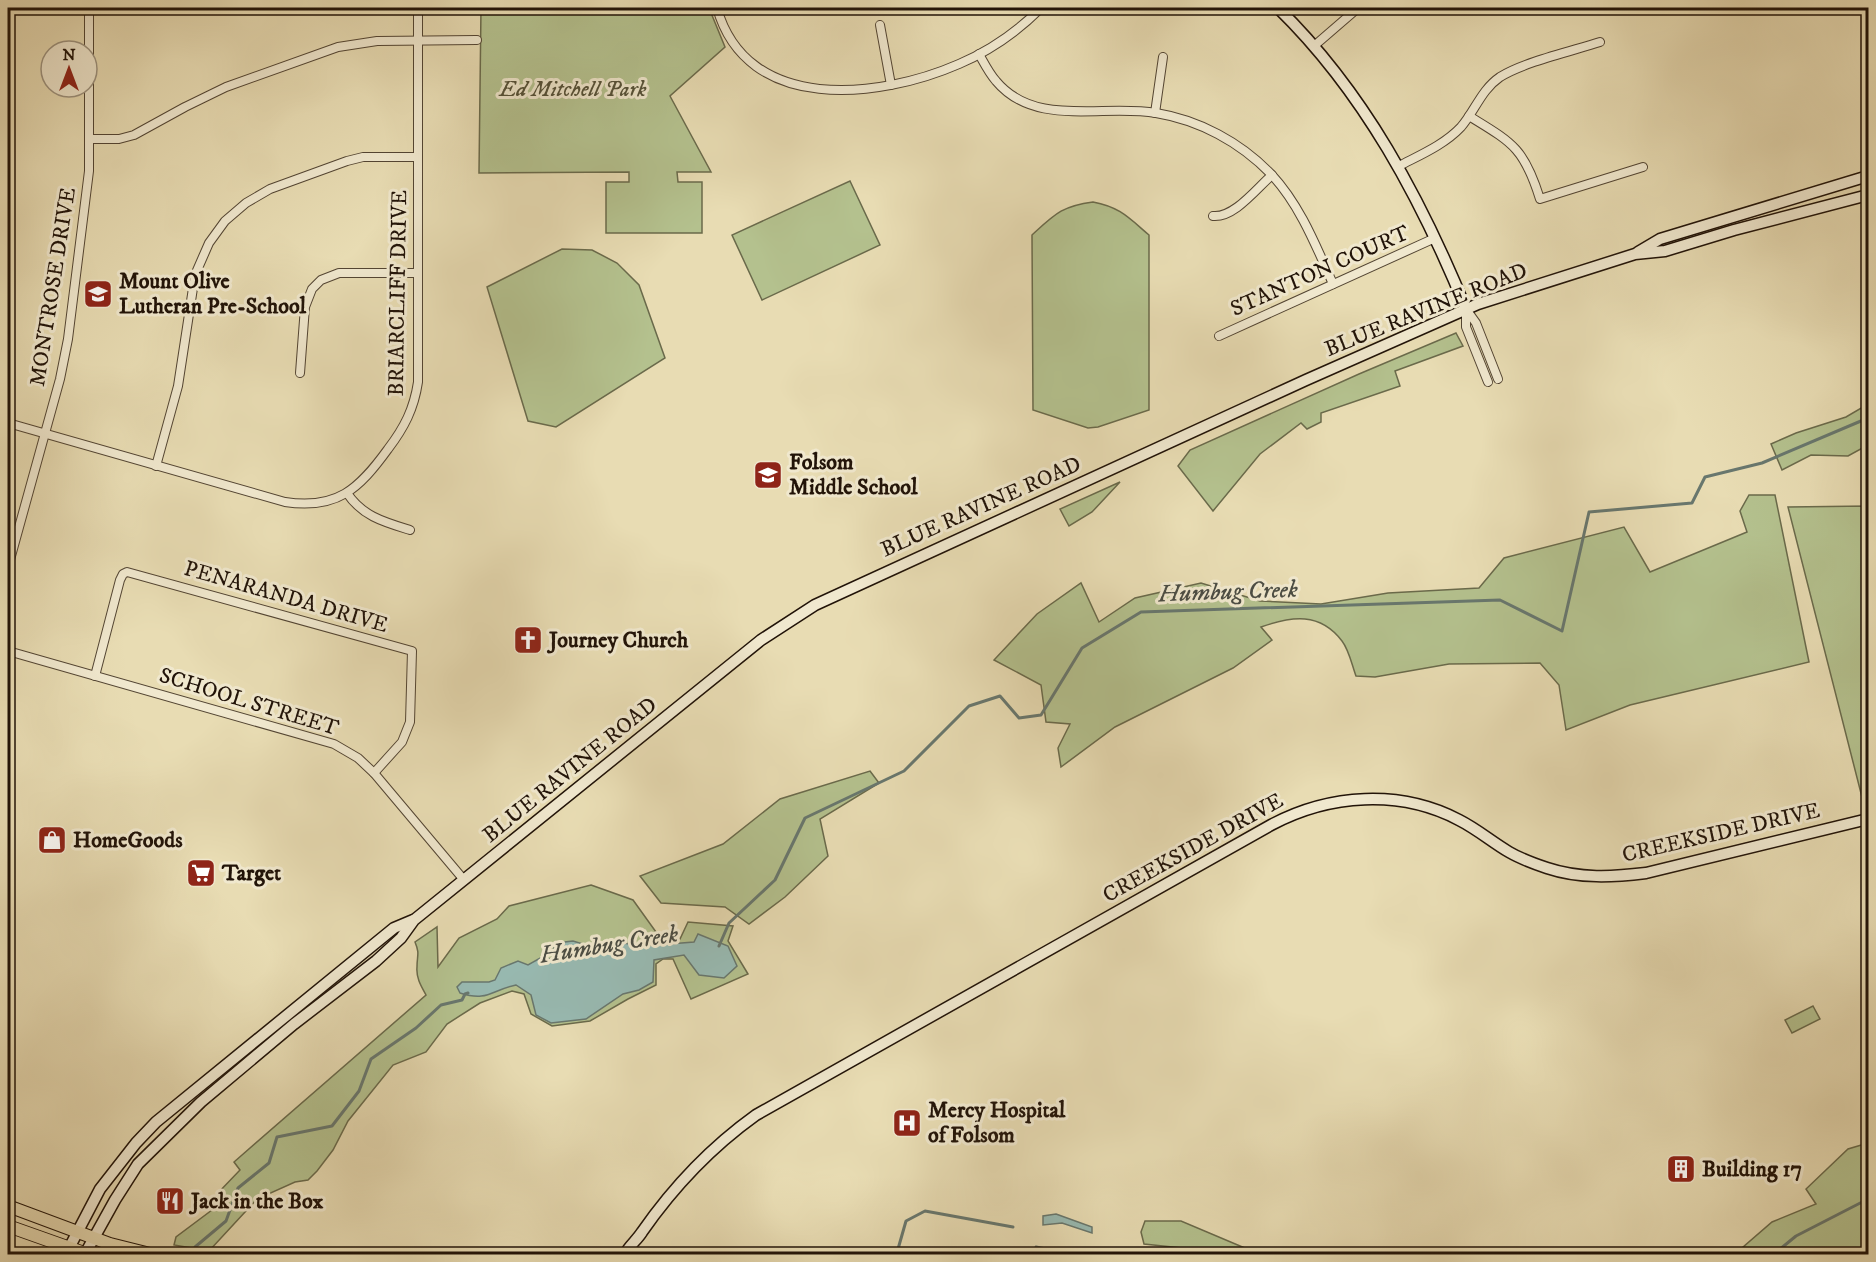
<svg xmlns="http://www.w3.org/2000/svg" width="1876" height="1262" font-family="'IM FELL DW Pica',serif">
<rect width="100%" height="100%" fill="#e8dcb3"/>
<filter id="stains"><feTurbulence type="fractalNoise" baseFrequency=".00333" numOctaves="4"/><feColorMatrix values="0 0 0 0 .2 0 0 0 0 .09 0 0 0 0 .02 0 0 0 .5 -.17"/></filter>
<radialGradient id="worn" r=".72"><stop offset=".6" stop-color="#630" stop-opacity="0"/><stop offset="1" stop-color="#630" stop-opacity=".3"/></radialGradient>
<g fill="#b4c18e" stroke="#6a6a4b" stroke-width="1.5">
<polygon points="481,8 709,8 725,47 670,96 711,172 677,172 678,182 702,182 702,233 606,233 606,182 629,182 629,172 479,173"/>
<polygon points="850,181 880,245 762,300 732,235"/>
<path d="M1093 202C1120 207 1129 218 1149 235V410L1098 427 1088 428 1033 410 1032 235C1055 214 1062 206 1093 202Z"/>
<polygon points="562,249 592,250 617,263 639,285 665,358 556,427 528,421 487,287"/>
<polygon points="1456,333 1463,346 1395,371 1400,386 1321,413 1321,422 1307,429 1301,423 1260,454 1213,511 1178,466 1190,450 1359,374"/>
<polygon points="1868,404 1868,445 1848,456 1811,455 1782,470 1771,444 1796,433 1846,417"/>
<polygon points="1120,482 1092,512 1069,526 1060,509"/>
<path d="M1749 495H1775L1809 662 1630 705 1566 730 1559 685 1540 663 1449 664 1375 677 1356 676C1352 665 1349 650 1342 641 1320 612 1292 616 1261 627L1272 640 1233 668 1115 727 1061 767 1058 748 1070 724 1046 722 1041 685 994 660 1037 614 1081 583 1099 622 1135 598 1201 583 1260 601 1321 604 1388 593 1479 588 1504 558 1624 527 1650 572 1747 532 1740 511Z"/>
<polygon points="1868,506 1868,808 1865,809 1788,507"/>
<polygon points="870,771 879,783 820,819 828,856 785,897 749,924 725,907 661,903 640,876 723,844 780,799"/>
<path d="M591 885 633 900 661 939H680L688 922 733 926 728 941 748 974 691 999 673 959H663L656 964V985L628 999 590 1021 552 1026 531 1014 524 994 512 991 480 1003 447 1024 426 1052 393 1065 348 1121 333 1150 317 1171 308 1180 295 1182 257 1199 209 1251 174 1245 176 1237 224 1201 217 1194 240 1170 234 1162 426 995C421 986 416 978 417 967 417 955 420 954 415 942L437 927 438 967 459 938 497 919 509 906Z"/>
<polygon points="1813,1006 1820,1019 1792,1033 1785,1020"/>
<polygon points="1868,1143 1868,1254 1735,1254 1772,1222 1816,1204 1806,1189 1848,1149"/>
<polygon points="1145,1221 1181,1221 1259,1254 1199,1254 1182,1248 1144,1244 1141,1232"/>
</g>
<g fill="#98bab2" stroke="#68776e" stroke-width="1.5">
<path d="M698 934 728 946 737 966 724 978 699 975 684 955 654 960 653 982 639 990 623 994 586 1019 551 1023 536 1015 531 995 516 985C491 990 488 1002 460 993L457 987 462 982H489L495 980 501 968 518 961 528 965 542 957 554 960 558 959 553 950 556 943 573 941 586 945 596 944 609 941 644 946 694 942Z"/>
<polygon points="1056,1214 1092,1227 1092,1233 1062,1223 1043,1225 1043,1216"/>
</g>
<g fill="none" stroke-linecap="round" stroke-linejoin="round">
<g stroke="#68776e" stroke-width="3">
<polyline points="719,946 729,923 775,880 805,818 904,771 969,706 1000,696 1019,718 1041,715 1082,648 1141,612 1500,600 1562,631 1589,512 1692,503 1705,477 1762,463 1868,418"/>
<polyline points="1036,1247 1071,1254"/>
<polyline points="194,1254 195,1247 226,1221 238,1188 269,1163 277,1137 332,1126 359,1091 371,1059 416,1028 441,1005 462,1000 465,994 468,993"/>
<polyline points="891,1254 898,1249 906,1221 925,1211 1013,1227"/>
<polyline points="1774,1254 1796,1236 1868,1199"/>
</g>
<g stroke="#534533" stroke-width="10">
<g id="street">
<path d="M717 8C747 114 879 99 959 64 989 51 1018 31 1041 8"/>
<polyline points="880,25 891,85"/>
<polyline points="1314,46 1358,8"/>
<path d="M979 54C984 63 989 73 996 81 1035 128 1103 104 1156 113 1199 120 1240 142 1271 174 1300 205 1316 246 1333 284"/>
<polyline points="1155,113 1163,57"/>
<path d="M1469 116C1513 143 1524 148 1540 199L1643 167"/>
<polyline points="90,139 119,139 134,135 185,107 226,87 338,47 377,41 477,40"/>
<path d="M1399 166C1420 155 1444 145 1461 127 1475 111 1481 90 1500 77 1524 62 1572 51 1600 42"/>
<path d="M1213 216C1234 218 1256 189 1272 175"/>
<polyline points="1466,309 1466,327 1488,382"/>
<polyline points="1466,309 1476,323 1498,379"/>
<polyline points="1219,336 1435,238"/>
<polyline points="300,373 305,307 312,289 321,280 339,273 418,273"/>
<path d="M8 423 285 502C337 510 359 489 388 449 404 428 414 409 418 382V8"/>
<polyline points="156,466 178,386 195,275 209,243 225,221 246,203 270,189 347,161 363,157 418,157"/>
<path d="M347 493C362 516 384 522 410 530"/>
<polyline points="8,567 60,379 68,339 89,171 89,8"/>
<polyline points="8,651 334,744 358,758 374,773 464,880"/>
<polyline points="95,676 120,580 123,574 127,572 412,651 410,722 402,742 374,773"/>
</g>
</g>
<g stroke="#211308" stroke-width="13">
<g id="secondary">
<path d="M1278 8C1364 92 1421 199 1466 309"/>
<polyline points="1638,252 1660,239 1868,176"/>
<polyline points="66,1254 100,1189 136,1143 156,1122 394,928 413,920"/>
<polyline points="85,1254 115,1200 138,1164 201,1102 294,1024 376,961 401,938 414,920 761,640 815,605 1306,380 1478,304 1635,254 1665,251 1734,230 1868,195"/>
<path d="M625 1254C629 1246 637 1240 642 1232 674 1186 710 1148 756 1115L1271 825C1329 794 1400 789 1459 820 1477 829 1492 842 1509 852 1521 859 1535 864 1547 868 1580 879 1613 877 1646 873L1868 819"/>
</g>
</g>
<g stroke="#211308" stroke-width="14">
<g id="primary">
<polyline points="8,1206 110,1244 150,1254"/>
<polyline points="8,1226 87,1254"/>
</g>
</g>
<use href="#street" stroke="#f0e8ce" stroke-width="8"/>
<use href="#secondary" stroke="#f0e8ce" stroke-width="10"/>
<use href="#primary" stroke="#e8dcb3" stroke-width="12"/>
</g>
<defs>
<g id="school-square" transform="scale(1.5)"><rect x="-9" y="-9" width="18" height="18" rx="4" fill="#8f2418" stroke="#f0e8ce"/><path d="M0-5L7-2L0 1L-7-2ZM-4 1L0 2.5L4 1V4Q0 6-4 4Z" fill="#fff"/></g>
<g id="church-square" transform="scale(1.5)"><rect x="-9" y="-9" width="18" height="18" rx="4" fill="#8f2418" stroke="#f0e8ce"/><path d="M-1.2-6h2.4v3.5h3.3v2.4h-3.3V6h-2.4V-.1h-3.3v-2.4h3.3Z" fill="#fff"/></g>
<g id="shop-square" transform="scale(1.5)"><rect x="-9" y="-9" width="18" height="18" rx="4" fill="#8f2418" stroke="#f0e8ce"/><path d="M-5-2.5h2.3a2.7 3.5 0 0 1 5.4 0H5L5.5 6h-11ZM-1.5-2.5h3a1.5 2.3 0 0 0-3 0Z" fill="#fff"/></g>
<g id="supermarket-square" transform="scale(1.5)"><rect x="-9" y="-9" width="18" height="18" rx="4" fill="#8f2418" stroke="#f0e8ce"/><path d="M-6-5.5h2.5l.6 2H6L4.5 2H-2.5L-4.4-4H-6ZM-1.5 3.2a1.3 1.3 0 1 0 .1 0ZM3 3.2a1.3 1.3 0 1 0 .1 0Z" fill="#fff"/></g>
<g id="hospital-square" transform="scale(1.5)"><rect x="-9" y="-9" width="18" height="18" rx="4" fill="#8f2418" stroke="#f0e8ce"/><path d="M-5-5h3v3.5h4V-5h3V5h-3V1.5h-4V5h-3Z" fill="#fff"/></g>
<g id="building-square" transform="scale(1.5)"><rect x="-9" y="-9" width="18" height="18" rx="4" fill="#8f2418" stroke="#f0e8ce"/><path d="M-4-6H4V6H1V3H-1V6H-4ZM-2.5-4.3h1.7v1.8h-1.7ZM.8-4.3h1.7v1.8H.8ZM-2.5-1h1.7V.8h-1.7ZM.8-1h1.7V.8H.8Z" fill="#fff"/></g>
<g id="restaurant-square" transform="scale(1.5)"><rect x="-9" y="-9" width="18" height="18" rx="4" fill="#8f2418" stroke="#f0e8ce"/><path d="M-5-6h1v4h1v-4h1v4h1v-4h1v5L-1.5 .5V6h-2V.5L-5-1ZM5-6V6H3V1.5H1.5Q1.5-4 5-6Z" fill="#fff"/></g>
</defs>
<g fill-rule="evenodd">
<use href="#school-square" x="98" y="294"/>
<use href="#school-square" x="768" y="475"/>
<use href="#church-square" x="528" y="640"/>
<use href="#shop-square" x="52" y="840"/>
<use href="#supermarket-square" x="201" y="873"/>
<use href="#hospital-square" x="907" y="1123"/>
<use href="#building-square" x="1681" y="1169"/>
<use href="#restaurant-square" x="170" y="1201"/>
</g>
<g text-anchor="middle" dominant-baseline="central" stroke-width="6" stroke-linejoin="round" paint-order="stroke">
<g font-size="22" font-style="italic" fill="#545037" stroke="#f0e8ce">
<text x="573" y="89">Ed Mitchell Park</text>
</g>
<g font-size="22" fill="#211308" stroke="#f0e8ce">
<text transform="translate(1320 271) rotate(-24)">STANTON COURT</text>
<text transform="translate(53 287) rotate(-81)">MONTROSE DRIVE</text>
<text transform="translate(398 293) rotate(-89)">BRIARCLIFF DRIVE</text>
<text transform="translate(1426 310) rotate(-22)">BLUE RAVINE ROAD</text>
<text transform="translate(981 507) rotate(-24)">BLUE RAVINE ROAD</text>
<text transform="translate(286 597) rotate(16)">PENARANDA DRIVE</text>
<text transform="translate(249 702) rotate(17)">SCHOOL STREET</text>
<text transform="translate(570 770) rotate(-39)">BLUE RAVINE ROAD</text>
<text transform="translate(1721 833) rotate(-13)">CREEKSIDE DRIVE</text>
<text transform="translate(1193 848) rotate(-29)">CREEKSIDE DRIVE</text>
</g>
<g font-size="22" font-weight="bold" fill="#211308" stroke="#f0e8ce" text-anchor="start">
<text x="119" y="281">Mount Olive<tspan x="119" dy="25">Lutheran Pre-School</tspan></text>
<text x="789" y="462">Folsom<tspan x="789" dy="25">Middle School</tspan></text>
<text x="549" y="640">Journey Church</text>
<text x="73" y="840">HomeGoods</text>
<text x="222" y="873">Target</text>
<text x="928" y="1110">Mercy Hospital<tspan x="928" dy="25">of Folsom</tspan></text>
<text x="1702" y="1169">Building 17</text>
<text x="191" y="1201">Jack in the Box</text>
</g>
<g font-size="24" font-style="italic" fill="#4b4d44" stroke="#f0e8ce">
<text transform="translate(1228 592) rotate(-2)">Humbug Creek</text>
<text transform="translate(609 945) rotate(-9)">Humbug Creek</text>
</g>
</g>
<rect width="1876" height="1262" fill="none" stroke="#e8dcb3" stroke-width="30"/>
<rect x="9" y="9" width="1858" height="1244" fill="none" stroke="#211308" stroke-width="3"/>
<rect x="15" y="15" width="1846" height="1232" fill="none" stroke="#211308" stroke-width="1.5"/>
<g transform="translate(69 69)"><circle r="28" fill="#f0e8ce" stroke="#9d937f" stroke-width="1.5"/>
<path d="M0-4.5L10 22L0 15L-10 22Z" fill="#8f2418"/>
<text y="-9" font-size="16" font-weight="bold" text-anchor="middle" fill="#211308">N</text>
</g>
<rect width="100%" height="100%" filter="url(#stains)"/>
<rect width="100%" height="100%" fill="url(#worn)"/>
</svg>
